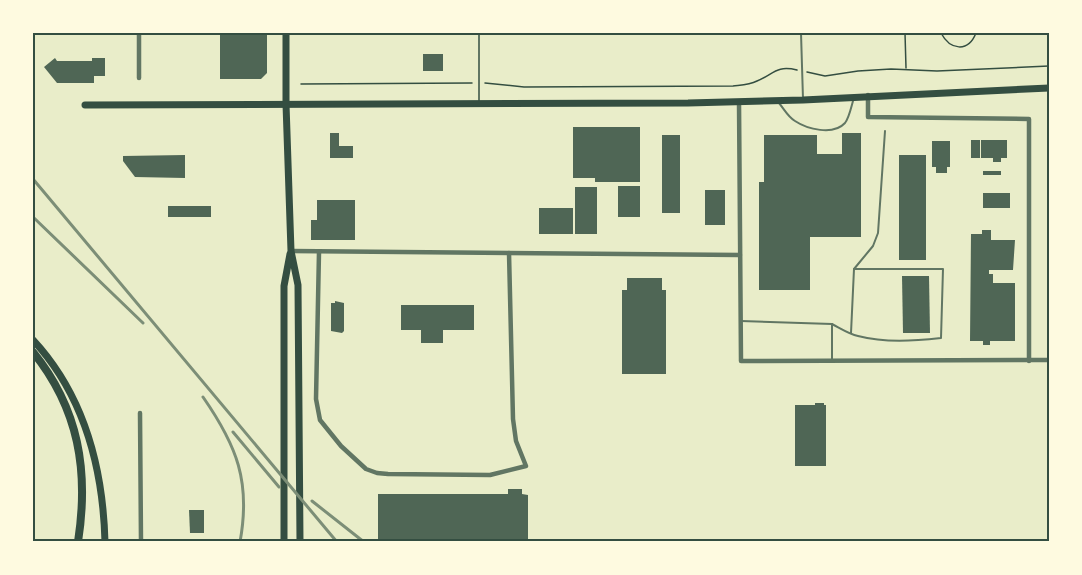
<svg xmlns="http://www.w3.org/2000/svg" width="1082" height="575" font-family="'PT Sans Narrow',sans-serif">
<rect width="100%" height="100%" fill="#e9edc9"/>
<g fill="#4f6655">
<polygon points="220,33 267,33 267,73 261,79 220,79"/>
<rect x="423" y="54" width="20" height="17"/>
<polygon points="55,58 57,61 92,61 92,58 105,58 105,76 94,76 94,83 57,83 44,67"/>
<polygon points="573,127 640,127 640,182 595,182 595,178 573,178"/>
<polygon points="330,133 339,133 339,146 353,146 353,158 330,158"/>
<polygon points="842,133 861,133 861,237 810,237 810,290 759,290 759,182 764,182 764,135 817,135 817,154 842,154"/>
<rect x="662" y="135" width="18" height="78"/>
<rect x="971" y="140" width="9" height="18"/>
<polygon points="981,140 1007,140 1007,158 1001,158 1001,162 993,162 993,158 981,158"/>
<polygon points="932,141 950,141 950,167 947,167 947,173 936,173 936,167 932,167"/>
<polygon points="185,155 185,178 135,177 123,161 123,156"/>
<rect x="899" y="155" width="27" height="105"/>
<rect x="983" y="171" width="18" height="4"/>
<rect x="618" y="186" width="22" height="31"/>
<rect x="575" y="187" width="22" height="47"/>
<rect x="705" y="190" width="20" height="35"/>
<rect x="983" y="193" width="27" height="15"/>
<polygon points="317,200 355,200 355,240 311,240 311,220 317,220"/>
<rect x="168" y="206" width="43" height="11"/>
<rect x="539" y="208" width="34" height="26"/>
<polygon points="982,230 991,230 991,240 1015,240 1013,270 989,270 989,274 993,274 993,283 1015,283 1015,341 990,341 990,345 983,345 983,341 970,341 971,234 982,234"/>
<polygon points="902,276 929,276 930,333 903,333"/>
<polygon points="627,278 662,278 662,290 666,290 666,374 622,374 622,290 627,290"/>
<polygon points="335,301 344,303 344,331 342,333 331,331 331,303 335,303"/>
<polygon points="401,305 474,305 474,330 443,330 443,343 421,343 421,330 401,330"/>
<polygon points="815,403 824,403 824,405 826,405 826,466 795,466 795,405 815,405"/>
<polygon points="508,489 522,489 522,494 528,495 528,542 378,542 378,494 508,494"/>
<polygon points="189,510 204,510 204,533 190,533"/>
</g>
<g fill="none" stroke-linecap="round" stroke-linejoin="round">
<g stroke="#344e41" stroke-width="1.5">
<polyline points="905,33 906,68"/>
<path d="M941 33C950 50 968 53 976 33"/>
<polyline points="807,72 825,76 858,71 891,69 937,71 1049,66"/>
<path d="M485 83 524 87 733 86C741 85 749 85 757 81 774 74 776 65 797 70"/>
<polyline points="301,84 472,83"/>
</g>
<g stroke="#617663" stroke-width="2">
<polyline points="801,33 803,99"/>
<polyline points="479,102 479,33"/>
<path d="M779 103C784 109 788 117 795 121 807 129 833 136 845 123 849 118 851 108 853 101"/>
<polyline points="854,269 873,246 878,233 885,131"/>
<polyline points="741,321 832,324 832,361"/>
<path d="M832 324C840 328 849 334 858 336 885 343 914 341 941 338L943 269H854L851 333"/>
</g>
<g stroke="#617663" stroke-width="4.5">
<polyline points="139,33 139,78"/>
<polyline points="868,95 868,117 1029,119 1029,361"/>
<polyline points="739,102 741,361 1049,360"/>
<polyline points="291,251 740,255"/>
<polyline points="319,252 316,399 320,420 341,446 366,469 377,473 388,474 490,475 526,466 516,441 513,419 509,253"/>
<polyline points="140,413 141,542"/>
</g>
<g stroke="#344e41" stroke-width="7">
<polyline points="286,33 286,104 291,251 298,285 300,542"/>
<polyline points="85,105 688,103 803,100 1049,88"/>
<path d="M33 340C84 395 103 468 105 542"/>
<polyline points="284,542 284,286 290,254"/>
</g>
<path stroke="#344e41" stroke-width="8" d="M33 352C79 409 89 471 78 542"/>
<g stroke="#7c8e77" stroke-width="3">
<polyline points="33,179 337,542"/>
<polyline points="33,217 143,323"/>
<path d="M203 397C237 446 251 482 240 542"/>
<polyline points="233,432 279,487"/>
<polyline points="312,501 364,542"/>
</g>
</g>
<rect width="1082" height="575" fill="none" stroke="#fefae0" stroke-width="69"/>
<rect x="34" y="34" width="1014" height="506" fill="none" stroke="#344e41" stroke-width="2"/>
</svg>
